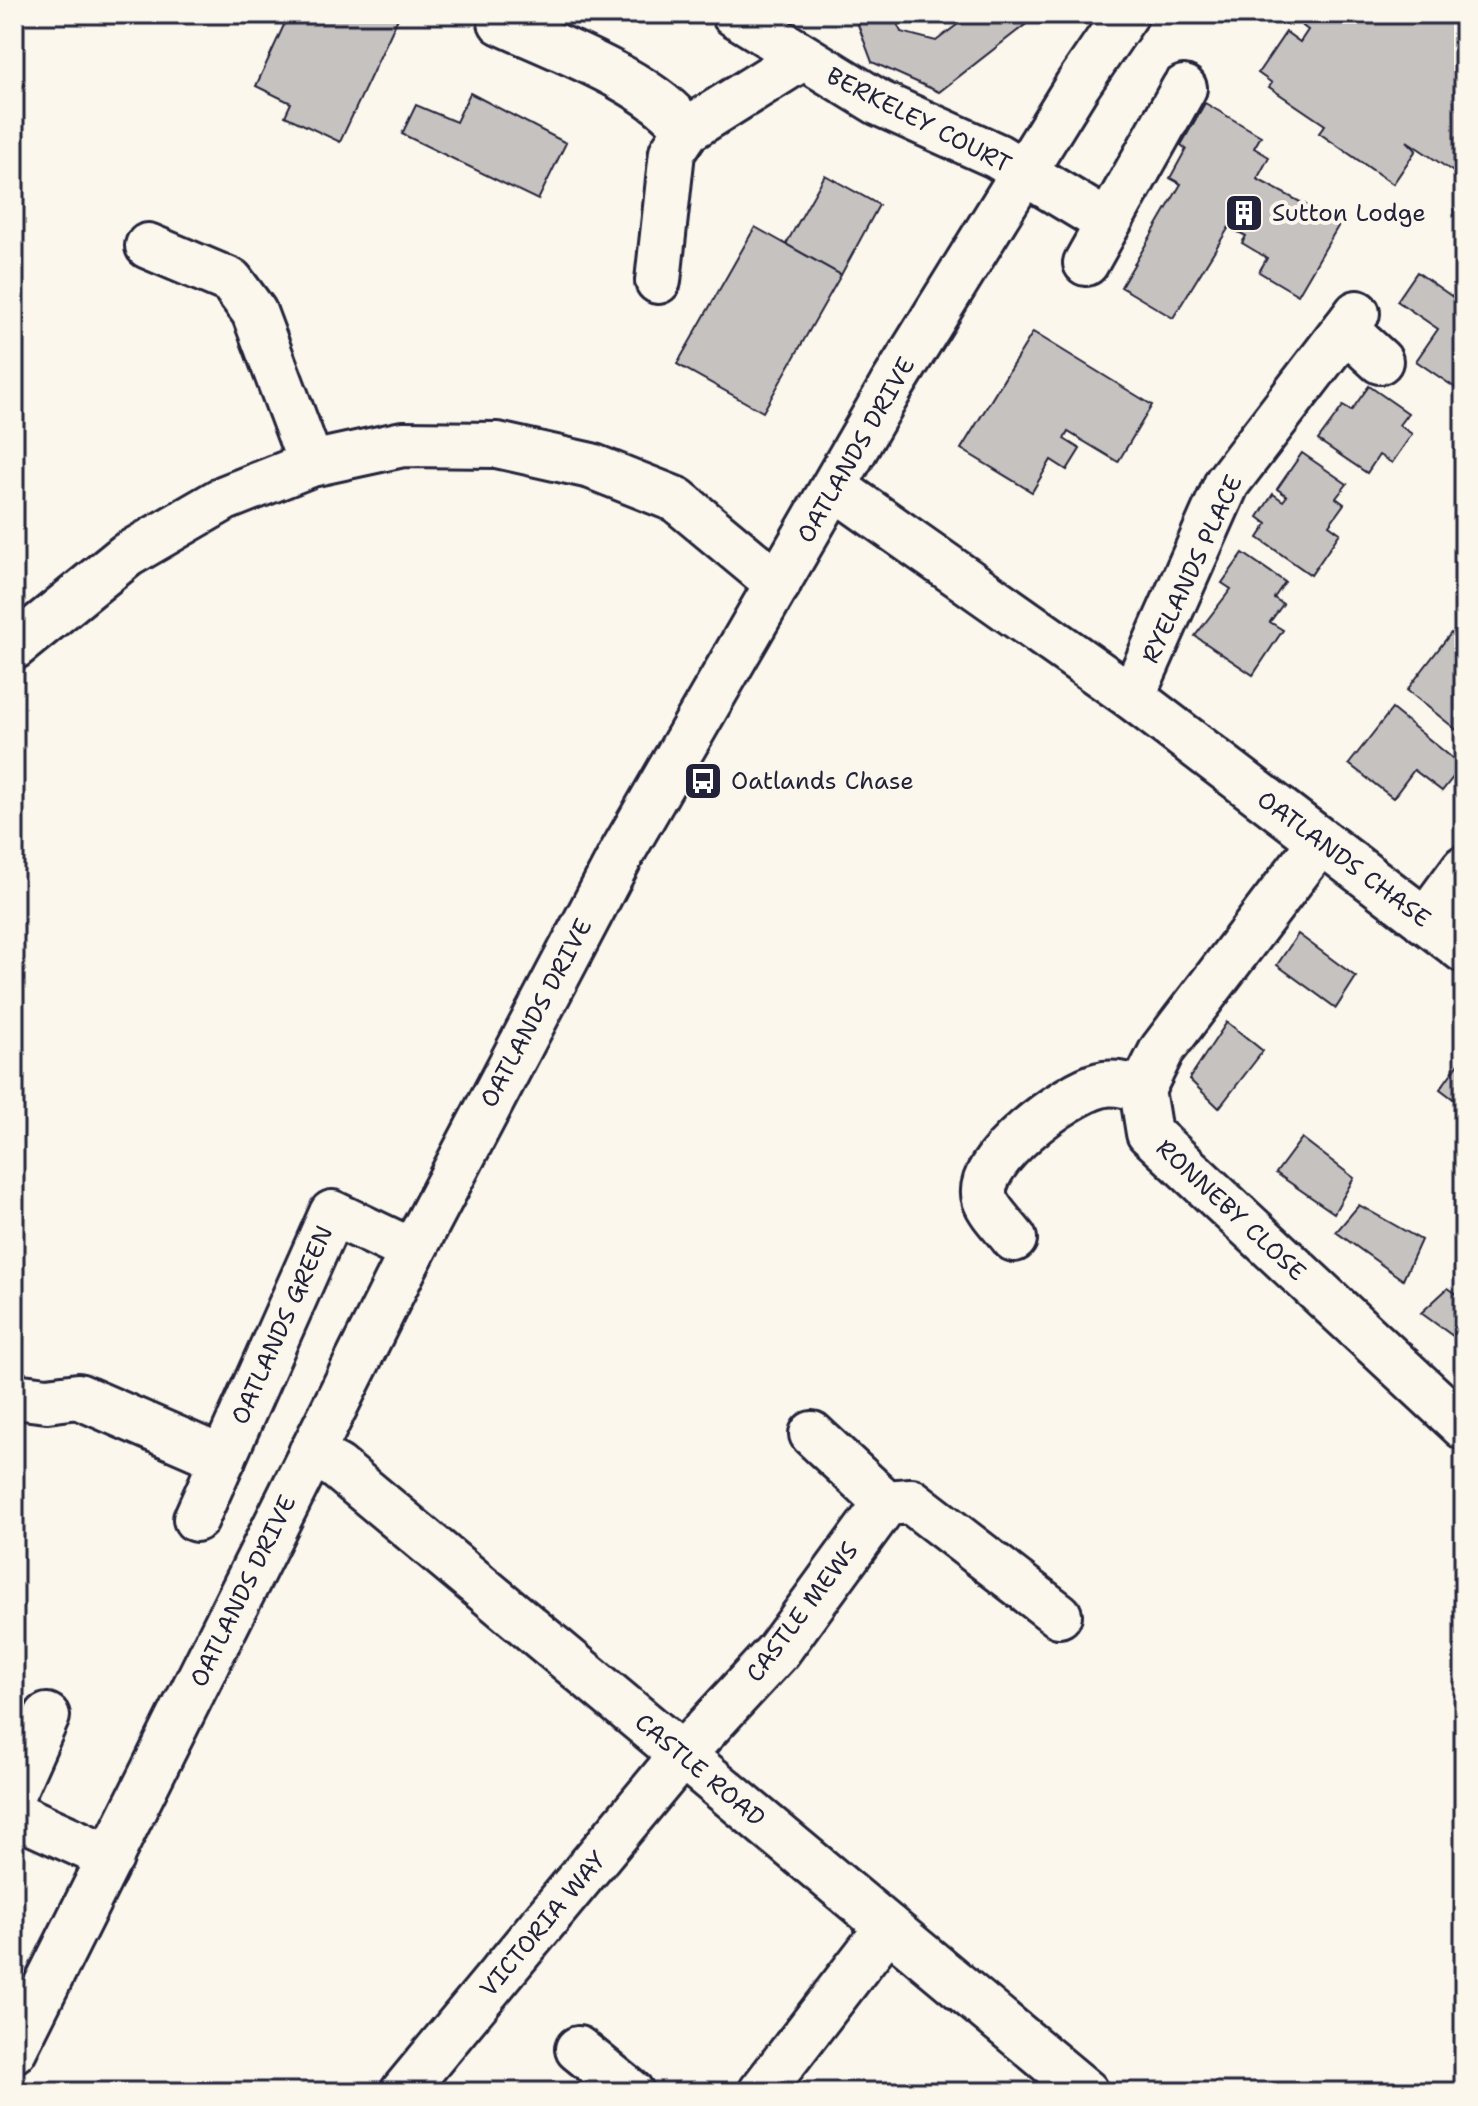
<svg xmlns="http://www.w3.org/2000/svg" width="1478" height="2106" font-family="'Shantell Sans',sans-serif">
<rect width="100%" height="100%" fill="#fbf7ec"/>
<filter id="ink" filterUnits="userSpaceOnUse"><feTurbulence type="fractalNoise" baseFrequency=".0125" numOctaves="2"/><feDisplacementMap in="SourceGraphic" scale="16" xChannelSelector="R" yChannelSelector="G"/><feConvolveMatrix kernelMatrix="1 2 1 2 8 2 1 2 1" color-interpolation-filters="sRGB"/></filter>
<g filter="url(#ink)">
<g fill="#c6c2c0" stroke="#22223b" stroke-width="2">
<polygon points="289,14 400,14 340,142 285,116 291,103 256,86"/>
<polygon points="854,14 893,14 901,32 936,41 971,14 1024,14 1030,21 939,92 872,62"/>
<polygon points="1307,14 1464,14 1464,179 1407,141 1416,150 1393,184 1319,133 1325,125 1269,87 1272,83 1258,73 1286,32 1300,42 1308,30 1300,24"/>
<polygon points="470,93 566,143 538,200 402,134 416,105 456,122"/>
<polygon points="1205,103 1261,136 1254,148 1269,157 1257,179 1340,223 1298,295 1259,272 1267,258 1242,243 1246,236 1229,227 1173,318 1121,287 1181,184 1170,178 1186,149 1181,145"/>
<polygon points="825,175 879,205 841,275 786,244"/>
<polygon points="755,227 841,275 763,412 677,364"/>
<polygon points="1417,272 1464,305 1464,380 1457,389 1416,361 1438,329 1397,301"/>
<polygon points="1033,332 1152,405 1118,462 1068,432 1064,439 1080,449 1067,470 1051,460 1032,492 961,449"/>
<polygon points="1369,386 1408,413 1399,425 1412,434 1392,463 1379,455 1367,473 1318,440 1343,406 1351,411"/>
<polygon points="1302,453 1347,484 1336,498 1344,504 1329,525 1340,533 1311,575 1258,538 1267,524 1258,517 1273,494 1283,501 1287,496 1277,489"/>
<polygon points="1243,553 1285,582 1274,598 1283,604 1270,622 1283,630 1253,675 1195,636 1231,589 1222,583"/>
<polygon points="1451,633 1464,644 1464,736 1407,690"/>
<polygon points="1392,709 1462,766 1442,791 1414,770 1393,798 1349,764"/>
<polygon points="1298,934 1356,977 1336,1008 1277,965"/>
<polygon points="1227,1022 1263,1051 1219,1108 1189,1079"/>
<polygon points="1464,1056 1464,1107 1440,1089"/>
<polygon points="1302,1138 1354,1178 1334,1213 1276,1173"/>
<polygon points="1359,1205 1421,1240 1403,1280 1336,1232"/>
<polygon points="1448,1288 1464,1299 1464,1344 1421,1313"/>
</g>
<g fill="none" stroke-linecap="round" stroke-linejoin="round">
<g stroke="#22223b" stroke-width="50">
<g id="minor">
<polyline points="734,14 879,103 997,156 1108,223"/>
<path d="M501 22C557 48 651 81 687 130"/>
<polyline points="148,246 231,281 254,312 311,464"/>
<polyline points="1086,263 1184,88"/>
<polyline points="658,281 672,152 687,130 802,58"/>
<polyline points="1357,313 1345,329 1380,361"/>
<polyline points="834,487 1132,697 1464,950"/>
<polyline points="14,647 127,555 225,498 311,464 403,444 497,445 591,466 677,500 778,584"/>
<polyline points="1132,697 1227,483 1345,329"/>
<polyline points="1320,842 1162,1050 1142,1090 1149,1133 1464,1427"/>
<polyline points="1425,921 1464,868"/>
<path d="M1014 1239C1006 1228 989 1212 985 1199 973 1161 1069 1092 1100 1085 1114 1081 1130 1086 1142 1090"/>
<polyline points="14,1396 47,1400 78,1396 223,1459"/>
<polyline points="812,1434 886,1503"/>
<polyline points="311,1453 337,1467 1086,2092"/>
<polyline points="196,1519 332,1213 412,1251"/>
<polyline points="14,1790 47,1716"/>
<polyline points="14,1814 111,1858"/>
<polyline points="578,2049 631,2092"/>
<polyline points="403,2092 682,1755 778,1651 886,1503 911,1501 1059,1615"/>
<polyline points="761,2092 888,1927"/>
</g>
</g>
<g stroke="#22223b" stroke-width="50">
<polyline id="major" points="14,2050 405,1266 623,851 891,387 1077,86 1126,14"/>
</g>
<use href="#minor" stroke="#fbf7ec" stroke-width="44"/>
<use href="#major" stroke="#fbf7ec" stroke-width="44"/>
</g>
</g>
<defs>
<g id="building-square" transform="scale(2)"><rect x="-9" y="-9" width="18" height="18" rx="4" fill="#22223b" stroke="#fbf7ec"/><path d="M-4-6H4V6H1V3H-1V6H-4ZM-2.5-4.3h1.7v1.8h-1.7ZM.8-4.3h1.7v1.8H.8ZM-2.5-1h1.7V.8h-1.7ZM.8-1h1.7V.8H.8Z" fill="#fff"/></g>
<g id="bus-square" transform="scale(2)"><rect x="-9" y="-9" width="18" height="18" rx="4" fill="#22223b" stroke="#fbf7ec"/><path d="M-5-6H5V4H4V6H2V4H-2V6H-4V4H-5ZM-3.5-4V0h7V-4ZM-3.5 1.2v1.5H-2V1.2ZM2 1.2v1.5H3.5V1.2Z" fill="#fff"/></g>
</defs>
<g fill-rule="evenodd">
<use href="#building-square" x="1244" y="213"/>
<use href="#bus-square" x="703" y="781"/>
</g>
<g text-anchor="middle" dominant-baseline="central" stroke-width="8" stroke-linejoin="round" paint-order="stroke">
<g font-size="24" fill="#22223b" stroke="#fbf7ec">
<text transform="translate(919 120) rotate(27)">BERKELEY COURT</text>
<text transform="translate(856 450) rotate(-60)">OATLANDS DRIVE</text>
<text transform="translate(1192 569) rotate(-65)">RYELANDS PLACE</text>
<text transform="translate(1344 859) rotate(37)">OATLANDS CHASE</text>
<text transform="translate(536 1013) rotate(-62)">OATLANDS DRIVE</text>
<text transform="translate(1231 1210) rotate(43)">RONNEBY CLOSE</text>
<text transform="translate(282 1325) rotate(-66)">OATLANDS GREEN</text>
<text transform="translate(243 1591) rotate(-64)">OATLANDS DRIVE</text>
<text transform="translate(802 1612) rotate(-53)">CASTLE MEWS</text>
<text transform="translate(700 1770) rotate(40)">CASTLE ROAD</text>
<text transform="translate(543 1924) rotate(-50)">VICTORIA WAY</text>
</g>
<g font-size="24" fill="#22223b" stroke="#fbf7ec" text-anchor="start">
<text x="1272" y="213">Sutton Lodge</text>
<text x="731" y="781">Oatlands Chase</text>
</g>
</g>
<rect width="1478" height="2106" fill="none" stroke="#fbf7ec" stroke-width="48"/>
<rect x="24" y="24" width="1430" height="2058" fill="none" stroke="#22223b" stroke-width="3" filter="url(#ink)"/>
</svg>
